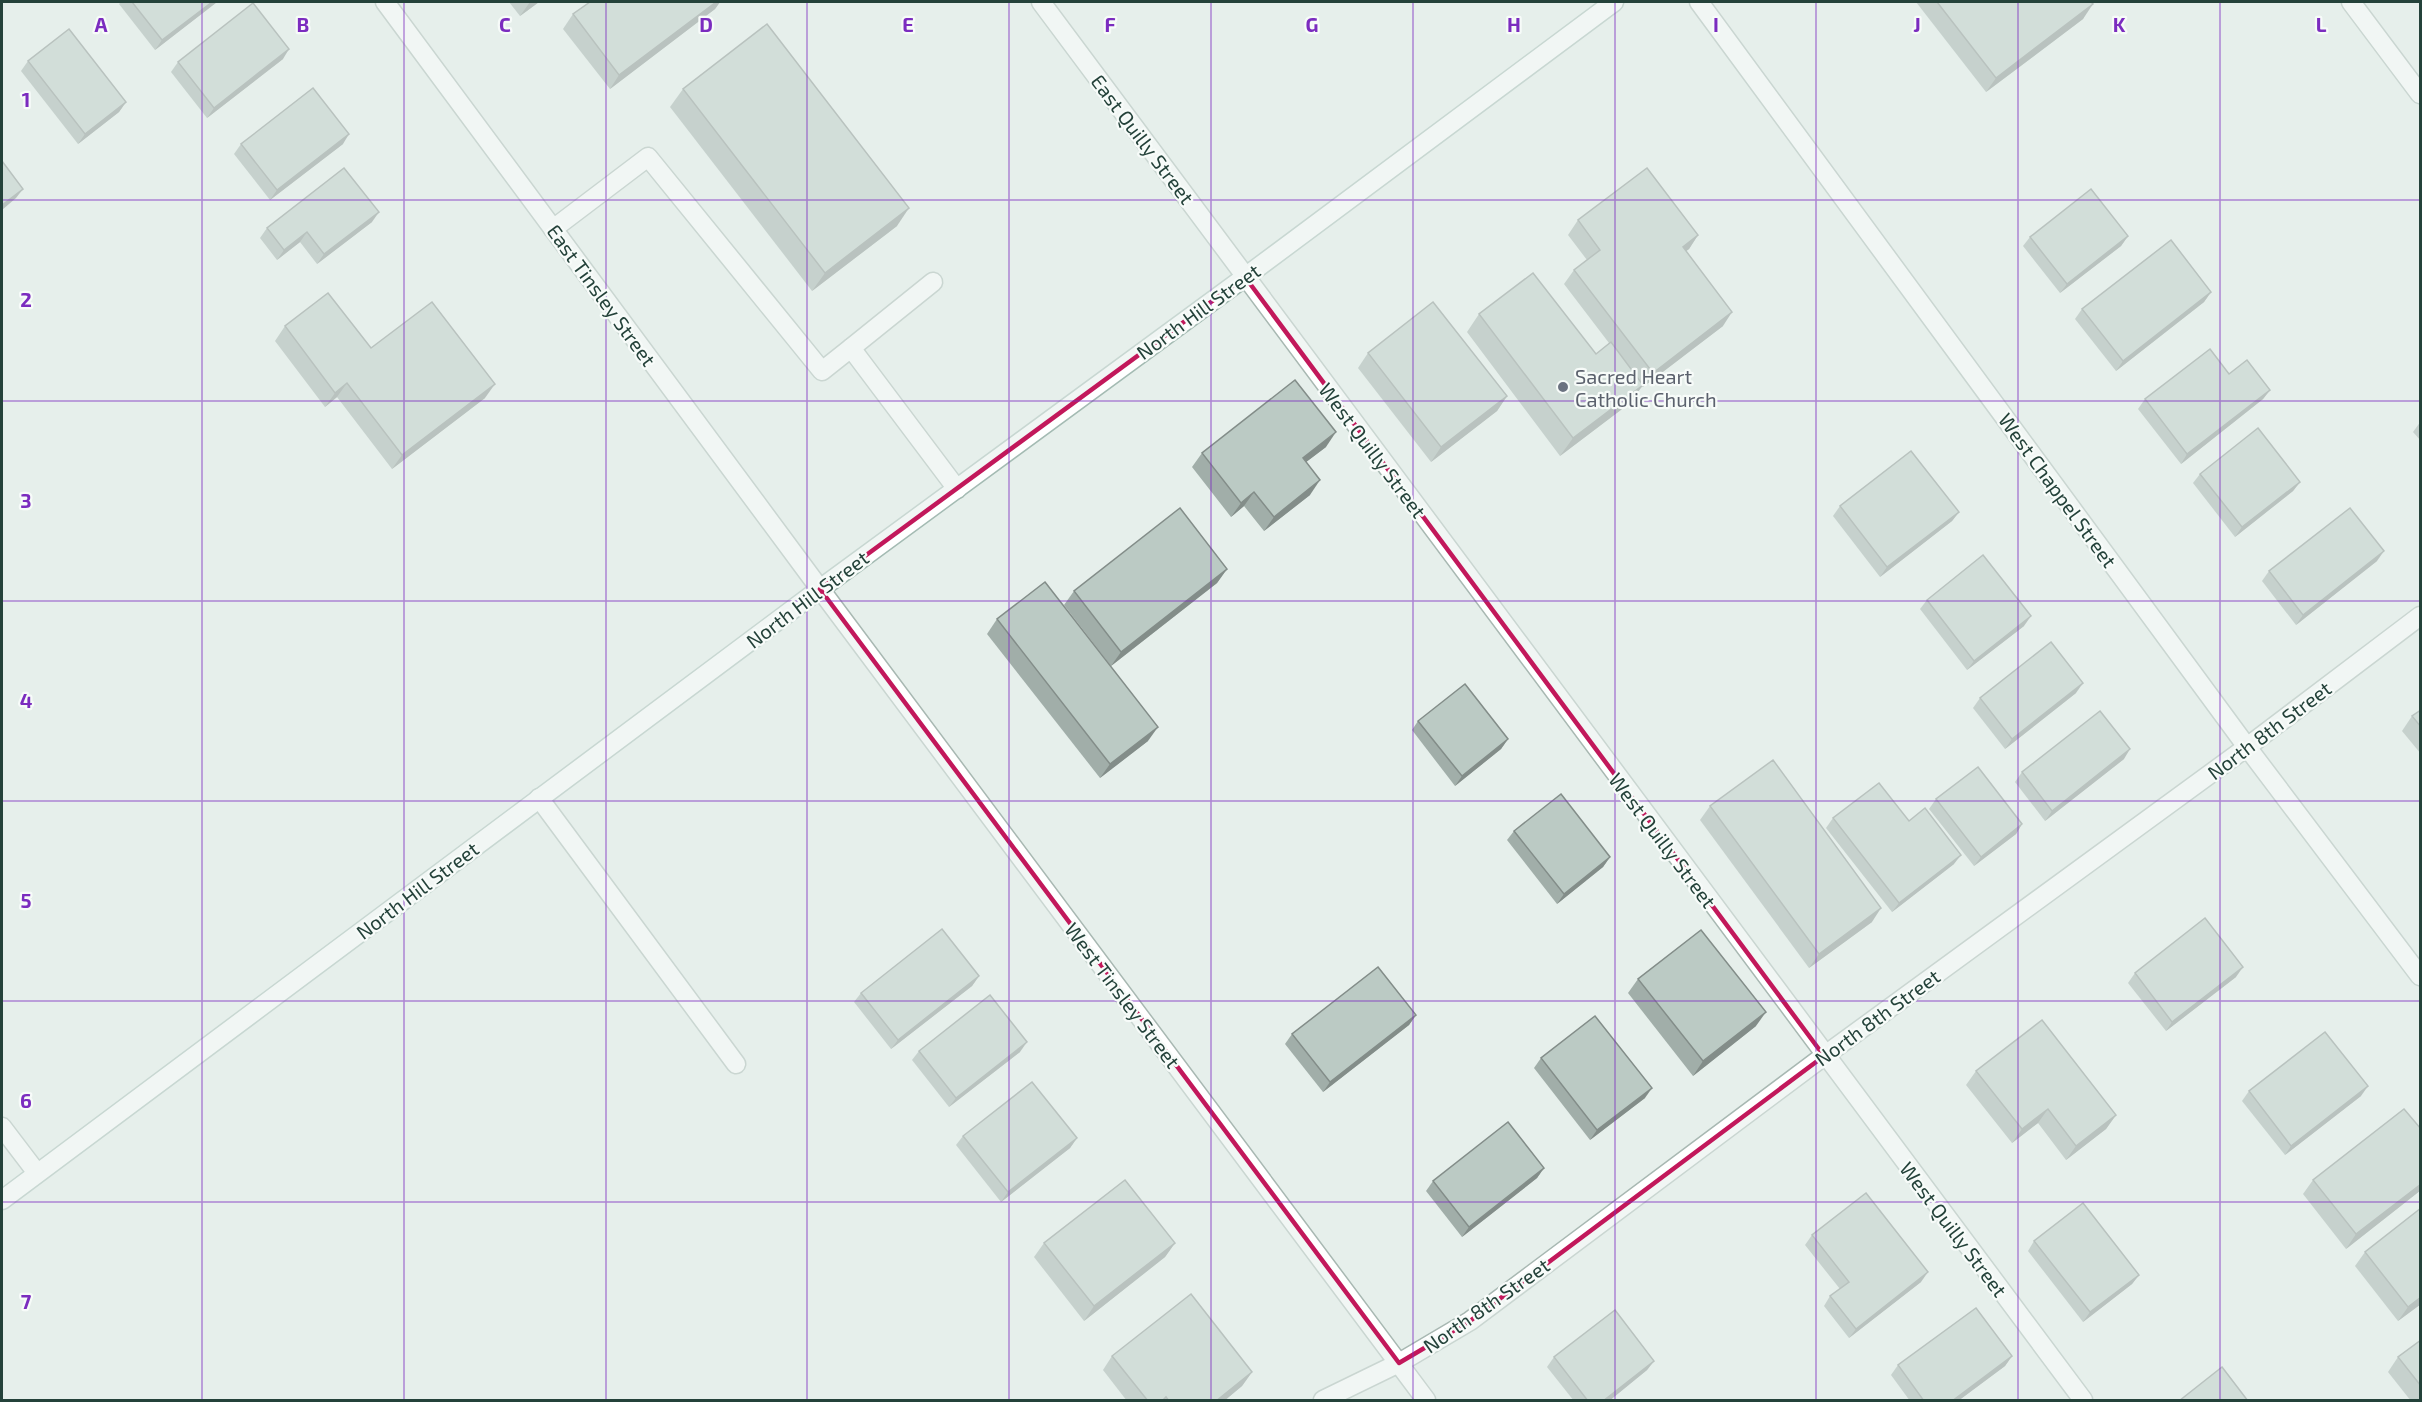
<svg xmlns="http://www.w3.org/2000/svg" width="2422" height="1402" font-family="'Exo 2',sans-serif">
<rect width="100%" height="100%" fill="#e6efeb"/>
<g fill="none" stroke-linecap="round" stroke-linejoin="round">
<g stroke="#a8b8b2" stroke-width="21">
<g id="lane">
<polyline points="553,229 648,157 822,371 851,348 957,489"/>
<polyline points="851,348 933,282"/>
<polyline points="539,798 736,1064"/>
<polyline points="2,1127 37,1173"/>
</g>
</g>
<g stroke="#a8b8b2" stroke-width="21">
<g id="street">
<polyline points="385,2 820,589 1426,1400"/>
<polyline points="1041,2 2083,1400"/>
<polyline points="1699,2 2247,747 2420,976"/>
<polyline points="2351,2 2420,94"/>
<polyline points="1323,1400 1399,1363 1470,1321 1824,1056 2247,747 2420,616"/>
</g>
</g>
<g stroke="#a4bbb3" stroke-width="21">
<polyline id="secondary" points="2,1200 820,589 1245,277 1614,2"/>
</g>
<use href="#lane" stroke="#fff" stroke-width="18"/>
<use href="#street" stroke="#fff" stroke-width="18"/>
<use href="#secondary" stroke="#fff" stroke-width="18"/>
</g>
<g fill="#a1aea9">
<polygon points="121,2 217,2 155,50 119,4"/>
<polygon points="509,2 539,2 520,16"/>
<polygon points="590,2 720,2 715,9 610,89 563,29 573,14"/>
<polygon points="1916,2 2091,2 2083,19 1986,92"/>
<polygon points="283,59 207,118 171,72 178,62"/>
<polygon points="28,61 126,102 119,112 78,144 21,71"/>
<polygon points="683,89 897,226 812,291 670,107"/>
<polygon points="241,144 343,144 270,200 234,154"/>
<polygon points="1578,220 1698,235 1689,249 1686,251 1723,326 1643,387 1642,386 1630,403 1560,456 1467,332 1479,314 1596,354 1609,343 1564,284 1574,270 1587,260 1568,235"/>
<polygon points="372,222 317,264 300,242 277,260 260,238 267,228"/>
<polygon points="2128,236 2121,246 2060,293 2023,246 2030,237"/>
<polygon points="2211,292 2204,302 2116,371 2075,319 2082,309"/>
<polygon points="285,326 371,348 485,398 392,469 337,397 325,407 275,341"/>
<polygon points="1368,353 1507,396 1497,411 1431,462 1358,368"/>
<polygon points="2229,374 2270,390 2263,399 2181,464 2138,409 2145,399"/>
<polygon points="2421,421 2421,441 2413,432"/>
<polygon points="1326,447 1306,462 1310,495 1264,531 1244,506 1231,517 1192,467 1202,453"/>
<polygon points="2200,474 2300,482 2293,491 2235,537 2193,483"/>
<polygon points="1840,506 1959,512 1952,521 1880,577 1833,516"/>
<polygon points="2377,561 2296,625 2262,581 2269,571"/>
<polygon points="1227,569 1217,583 1111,666 1064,605 1074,591"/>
<polygon points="1927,600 2024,626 1967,670 1920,609"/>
<polygon points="997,619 1148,741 1100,778 987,634"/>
<polygon points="2076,693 2005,749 1973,708 1980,698"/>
<polygon points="2421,710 2421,754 2402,731 2412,716"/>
<polygon points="1418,721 1508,739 1501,749 1455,786 1412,730"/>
<polygon points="2124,759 2045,821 2015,782 2022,772"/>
<polygon points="1936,799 2022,824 2016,834 1974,866 1929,809"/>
<polygon points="1710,806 1872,922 1809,968 1700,820"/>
<polygon points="1833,818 1909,821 1954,864 1892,912 1826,828"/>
<polygon points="1514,831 1610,857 1603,867 1557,904 1507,840"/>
<polygon points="2135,973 2236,977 2166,1031 2128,983"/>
<polygon points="979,976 972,986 891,1049 854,1002 861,993"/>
<polygon points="1638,979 1756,1026 1693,1076 1628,993"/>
<polygon points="1416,1015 1409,1025 1323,1092 1285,1044 1292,1034"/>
<polygon points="919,1051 1020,1052 949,1107 912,1060"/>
<polygon points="1541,1058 1645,1098 1590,1140 1534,1068"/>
<polygon points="1976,1071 2116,1115 2106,1129 2066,1160 2038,1123 2012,1143 1966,1085"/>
<polygon points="2249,1091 2361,1096 2285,1155 2242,1101"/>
<polygon points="963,1136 1077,1138 1070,1148 1001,1202 956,1145"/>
<polygon points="1544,1168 1537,1178 1462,1237 1426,1191 1433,1181"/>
<polygon points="2313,1180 2421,1190 2346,1249 2303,1194"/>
<polygon points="2421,1208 2421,1304 2398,1321 2355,1266 2365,1252"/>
<polygon points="1812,1235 1921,1282 1849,1338 1824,1306 1830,1296 1840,1289 1805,1245"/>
<polygon points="2034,1241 2139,1275 2132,1284 2083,1322 2028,1251"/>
<polygon points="1044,1243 1175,1243 1165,1257 1084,1321 1034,1257"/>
<polygon points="2421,1340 2421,1401 2411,1401 2388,1372 2398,1357"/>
<polygon points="1112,1356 1252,1372 1242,1386 1224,1401 1127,1401 1103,1370"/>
<polygon points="2012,1356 2005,1366 1958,1401 1910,1401 1891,1375 1898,1365"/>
<polygon points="1554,1357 1654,1361 1647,1370 1609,1401 1574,1401 1547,1367"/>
</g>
<g fill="#838d89">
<polygon points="212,2 217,2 155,50 162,40"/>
<polygon points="530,2 539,2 520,16"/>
<polygon points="716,2 720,2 715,9 610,89 619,75"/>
<polygon points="2093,4 2083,19 1986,92 1996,78"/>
<polygon points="289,49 283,59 207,118 214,108"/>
<polygon points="126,102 119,112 78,144 85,134"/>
<polygon points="349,134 343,144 270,200 277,190"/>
<polygon points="23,189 16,198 2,210 2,205"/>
<polygon points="909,208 897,226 812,291 825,273"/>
<polygon points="379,212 372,222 317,264 324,254"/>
<polygon points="307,232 300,242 277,260 284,250"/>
<polygon points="1698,235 1689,249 1673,261 1683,247"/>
<polygon points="2128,236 2121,246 2060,293 2067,284"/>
<polygon points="2211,292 2204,302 2116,371 2123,361"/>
<polygon points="1732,312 1723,326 1643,387 1653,373"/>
<polygon points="347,383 337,397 325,407 335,393"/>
<polygon points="495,384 485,398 392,469 402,455"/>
<polygon points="1643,385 1630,403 1560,456 1573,438"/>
<polygon points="2270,390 2263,399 2181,464 2187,454"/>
<polygon points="1507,396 1497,411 1431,462 1441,447"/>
<polygon points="1336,432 1326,447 1293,472 1303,458"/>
<polygon points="1320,480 1310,495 1264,531 1274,517"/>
<polygon points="2300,482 2293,491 2235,537 2242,527"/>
<polygon points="1254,492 1244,506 1231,517 1241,503"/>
<polygon points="1959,512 1952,521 1880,577 1887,567"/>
<polygon points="2384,551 2377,561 2296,625 2303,615"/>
<polygon points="1227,569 1217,583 1111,666 1121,652"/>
<polygon points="2031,616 2024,626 1967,670 1974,661"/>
<polygon points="2083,683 2076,693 2005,749 2012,739"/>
<polygon points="1158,727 1148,741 1100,778 1110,764"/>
<polygon points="1508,739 1501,749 1455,786 1462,776"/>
<polygon points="2130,749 2124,759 2045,821 2052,811"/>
<polygon points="2022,824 2016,834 1974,866 1981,857"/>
<polygon points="1961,855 1954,864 1892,912 1899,903"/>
<polygon points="1610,857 1603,867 1557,904 1564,894"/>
<polygon points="1881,908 1872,922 1809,968 1819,954"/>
<polygon points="2243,967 2236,977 2166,1031 2172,1022"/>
<polygon points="979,976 972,986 891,1049 898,1040"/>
<polygon points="1766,1012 1756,1026 1693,1076 1703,1061"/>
<polygon points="1416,1015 1409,1025 1323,1092 1330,1082"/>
<polygon points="1027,1042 1020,1052 949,1107 956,1098"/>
<polygon points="2368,1086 2361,1096 2285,1155 2291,1146"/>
<polygon points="1652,1088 1645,1098 1590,1140 1597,1130"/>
<polygon points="2048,1109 2038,1123 2012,1143 2022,1129"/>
<polygon points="2116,1115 2106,1129 2066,1160 2076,1146"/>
<polygon points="1077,1138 1070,1148 1001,1202 1008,1192"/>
<polygon points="1544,1168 1537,1178 1462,1237 1469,1227"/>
<polygon points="2421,1184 2421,1190 2346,1249 2356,1234"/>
<polygon points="1175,1243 1165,1257 1084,1321 1094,1306"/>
<polygon points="1928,1272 1921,1282 1849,1338 1856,1329"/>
<polygon points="2139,1275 2132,1284 2083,1322 2090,1312"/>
<polygon points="2421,1297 2421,1304 2398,1321 2408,1307"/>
<polygon points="2012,1356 2005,1366 1958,1401 1952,1401"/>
<polygon points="1654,1361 1647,1370 1609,1401 1603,1401"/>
<polygon points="1252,1372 1242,1386 1224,1401 1216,1401"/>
</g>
<g fill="#bbcac4" stroke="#838d89" stroke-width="1.5">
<polygon points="132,2 212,2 162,40"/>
<polygon points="590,2 716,2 619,75 573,14"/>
<polygon points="1937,2 2091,2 2093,4 1996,78"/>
<polygon points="253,3 289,49 214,108 178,62"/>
<polygon points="767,24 909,208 825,273 683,89"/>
<polygon points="69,29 126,102 85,134 28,61"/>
<polygon points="313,88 349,134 277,190 241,144"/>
<polygon points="2,161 23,189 2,205"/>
<polygon points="344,168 379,212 324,254 307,232 284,250 267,228"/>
<polygon points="1647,168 1698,235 1683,247 1732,312 1653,373 1574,270 1600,250 1578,220"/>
<polygon points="2091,189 2128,236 2067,284 2030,237"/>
<polygon points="2171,240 2211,292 2123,361 2082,309"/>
<polygon points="1533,273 1596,354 1611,342 1643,385 1573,438 1479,314"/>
<polygon points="328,293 371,348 432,302 495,384 402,455 347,383 335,393 285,326"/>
<polygon points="1433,302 1507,396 1441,447 1368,353"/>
<polygon points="2210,349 2229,374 2247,360 2270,390 2187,454 2145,399"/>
<polygon points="1295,380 1336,432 1303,458 1320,480 1274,517 1254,492 1241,503 1202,453"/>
<polygon points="2258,428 2300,482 2242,527 2200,474"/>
<polygon points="1911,451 1959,512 1887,567 1840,506"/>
<polygon points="1180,508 1227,569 1121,652 1074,591"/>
<polygon points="2350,508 2384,551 2303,615 2269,571"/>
<polygon points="1983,555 2031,616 1974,661 1927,600"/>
<polygon points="1045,582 1158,727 1110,764 997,619"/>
<polygon points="2051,642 2083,683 2012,739 1980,698"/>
<polygon points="1465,684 1508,739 1462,776 1418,721"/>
<polygon points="2421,710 2421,727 2412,716"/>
<polygon points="2100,711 2130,749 2052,811 2022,772"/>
<polygon points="1773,760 1881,908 1819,954 1710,806"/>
<polygon points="1978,767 2022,824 1981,857 1936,799"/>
<polygon points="1879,783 1909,821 1925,808 1961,855 1899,903 1833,818"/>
<polygon points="1561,794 1610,857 1564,894 1514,831"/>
<polygon points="2205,918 2243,967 2172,1022 2135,973"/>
<polygon points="942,929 979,976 898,1040 861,993"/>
<polygon points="1701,930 1766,1012 1703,1061 1638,979"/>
<polygon points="1378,967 1416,1015 1330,1082 1292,1034"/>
<polygon points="990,995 1027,1042 956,1098 919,1051"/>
<polygon points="1595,1016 1652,1088 1597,1130 1541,1058"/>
<polygon points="2042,1020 2116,1115 2076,1146 2048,1109 2022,1129 1976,1071"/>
<polygon points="2325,1032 2368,1086 2291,1146 2249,1091"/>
<polygon points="1032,1082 1077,1138 1008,1192 963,1136"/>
<polygon points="2404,1109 2421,1129 2421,1184 2356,1234 2313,1180"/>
<polygon points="1508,1122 1544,1168 1469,1227 1433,1181"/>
<polygon points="1125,1180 1175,1243 1094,1306 1044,1243"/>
<polygon points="1866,1193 1928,1272 1856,1329 1830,1296 1849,1282 1812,1235"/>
<polygon points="2083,1203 2139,1275 2090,1312 2034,1241"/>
<polygon points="2421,1208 2421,1297 2408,1307 2365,1252"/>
<polygon points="1191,1294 1252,1372 1216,1401 1169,1401 1166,1397 1162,1401 1148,1401 1112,1356"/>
<polygon points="1976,1308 2012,1356 1952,1401 1924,1401 1898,1365"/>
<polygon points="1615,1310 1654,1361 1603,1401 1588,1401 1554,1357"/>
<polygon points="2421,1340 2421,1386 2398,1357"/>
<polygon points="2222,1367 2248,1401 2179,1401"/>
</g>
<path d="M0 0H2422V1402H0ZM1245 277 1824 1056 1470 1321 1399 1363 820 589Z" fill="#e6efeb" fill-opacity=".55" fill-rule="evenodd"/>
<path fill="none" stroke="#c2185b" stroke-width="4.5" stroke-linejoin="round" d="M1245 277 1824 1056 1470 1321 1399 1363 820 589Z"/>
<path fill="none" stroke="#7b2cbf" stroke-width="1.5" stroke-opacity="0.55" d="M202 2V1400M404 2V1400M606 2V1400M807 2V1400M1009 2V1400M1211 2V1400M1413 2V1400M1615 2V1400M1816 2V1400M2018 2V1400M2220 2V1400M2 200H2420M2 401H2420M2 601H2420M2 801H2420M2 1001H2420M2 1202H2420"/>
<circle fill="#6b7280" stroke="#f7fbf9" stroke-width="2" cx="1563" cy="387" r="6"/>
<g text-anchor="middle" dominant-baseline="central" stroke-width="4.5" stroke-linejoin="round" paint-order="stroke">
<g font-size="20" fill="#24423a" stroke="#f7fbf9">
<text transform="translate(1143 139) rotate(53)">East Quilly Street</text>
<text transform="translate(602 295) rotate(54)">East Tinsley Street</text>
<text transform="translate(1198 311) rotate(-36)">North Hill Street</text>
<text transform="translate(1373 450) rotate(53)">West Quilly Street</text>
<text transform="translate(2058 490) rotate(54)">West Chappel Street</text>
<text transform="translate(807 599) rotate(-37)">North Hill Street</text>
<text transform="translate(2269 730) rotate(-37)">North 8th Street</text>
<text transform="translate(1663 840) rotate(53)">West Quilly Street</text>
<text transform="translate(417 890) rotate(-37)">North Hill Street</text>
<text transform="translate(1123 995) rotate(53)">West Tinsley Street</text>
<text transform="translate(1877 1017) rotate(-36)">North 8th Street</text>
<text transform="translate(1954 1229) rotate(53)">West Quilly Street</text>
<text transform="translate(1486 1305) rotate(-35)">North 8th Street</text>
</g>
<g font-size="20" fill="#5b616d" stroke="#f7fbf9" text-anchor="start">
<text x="1575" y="376">Sacred Heart<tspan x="1575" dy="23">Catholic Church</tspan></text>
</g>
</g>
<g font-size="20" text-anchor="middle" font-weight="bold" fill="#7b2cbf" stroke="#f7fbf9" stroke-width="4.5" stroke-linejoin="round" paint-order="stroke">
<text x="101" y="32">A</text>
<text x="303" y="32">B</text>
<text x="505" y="32">C</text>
<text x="706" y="32">D</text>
<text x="908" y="32">E</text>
<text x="1110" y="32">F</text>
<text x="1312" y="32">G</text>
<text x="1514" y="32">H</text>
<text x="1716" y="32">I</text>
<text x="1917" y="32">J</text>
<text x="2119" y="32">K</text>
<text x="2321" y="32">L</text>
<text x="26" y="107">1</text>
<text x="26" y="307">2</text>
<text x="26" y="508">3</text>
<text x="26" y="708">4</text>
<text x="26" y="908">5</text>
<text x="26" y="1108">6</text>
<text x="26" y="1309">7</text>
</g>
<rect width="2422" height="1402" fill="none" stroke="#24423a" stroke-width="6"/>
</svg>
